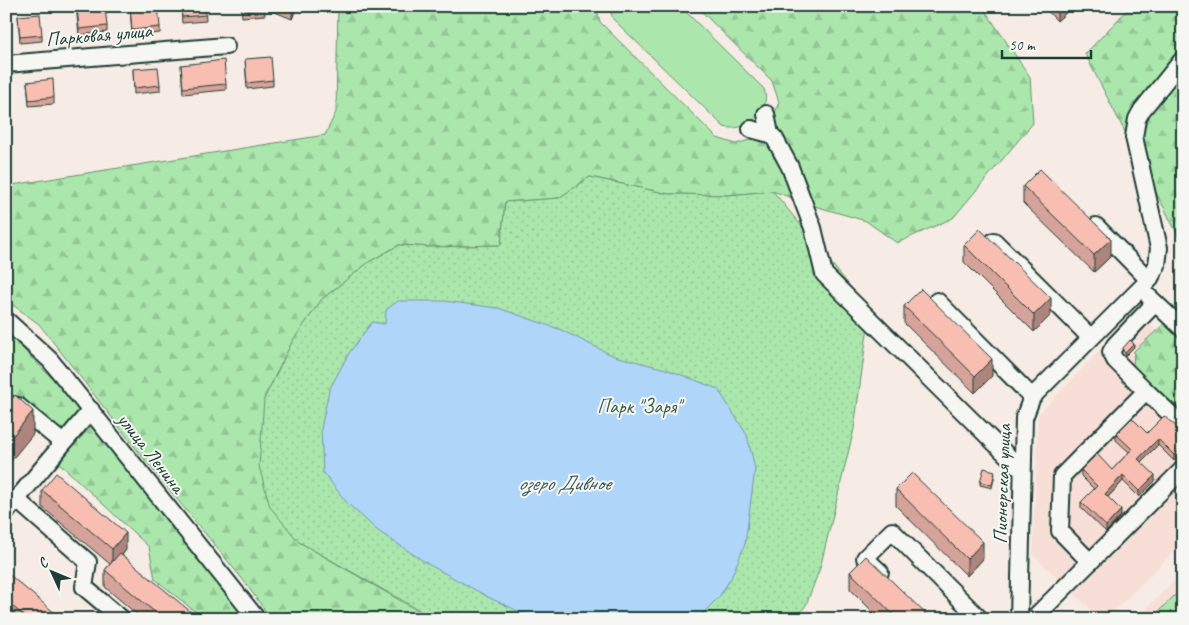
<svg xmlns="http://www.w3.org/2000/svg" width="1189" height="625" font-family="Caveat,sans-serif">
<defs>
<pattern id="forest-firs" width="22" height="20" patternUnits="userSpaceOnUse" patternTransform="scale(1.25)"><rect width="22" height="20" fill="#abe7ac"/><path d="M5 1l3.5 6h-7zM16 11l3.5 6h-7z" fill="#93c795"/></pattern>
<pattern id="park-dots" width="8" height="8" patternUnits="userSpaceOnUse" patternTransform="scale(1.25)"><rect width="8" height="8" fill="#abe7ac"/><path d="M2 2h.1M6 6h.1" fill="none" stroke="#93c795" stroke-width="1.8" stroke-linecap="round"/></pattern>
</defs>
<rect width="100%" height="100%" fill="#f6ebe5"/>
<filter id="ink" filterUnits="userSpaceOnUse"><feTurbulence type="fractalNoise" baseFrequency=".02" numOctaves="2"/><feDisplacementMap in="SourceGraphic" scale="10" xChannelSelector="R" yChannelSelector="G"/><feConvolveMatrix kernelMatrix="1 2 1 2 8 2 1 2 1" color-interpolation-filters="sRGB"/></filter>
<g filter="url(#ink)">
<g fill="#f7ded6">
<polygon points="1137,312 1183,357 1183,542 1106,619 1101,619 1033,555 1038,415"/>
<polygon points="1183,572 1183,619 1136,619"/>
</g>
<g fill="#abe7ac" stroke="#659270">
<path d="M609 6H680L764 89C772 111 746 133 724 127L613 19Z"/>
<polygon points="1183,587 1183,618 1162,619 1157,613"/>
</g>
<g fill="url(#forest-firs)" stroke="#659270">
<polygon points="338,6 596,6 600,22 717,138 736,144 753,139 773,118 779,102 772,81 696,6 982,6 1030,77 1033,123 953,218 897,243 866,221 808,204 773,191 728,195 669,194 590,177 559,198 505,202 501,245 431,247 399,245 369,262 322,299 292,342 264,399 299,542 432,619 271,619 244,581 145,460 39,324 6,300 6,186 325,135 336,112"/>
<polygon points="1131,6 1183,6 1183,245 1085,54"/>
<polygon points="1183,302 1183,413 1133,366 1134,351 1165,323"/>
<polygon points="6,332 70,396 245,619 204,619 155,579 149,547 59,463 72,443 6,393"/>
</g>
<polygon fill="url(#park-dots)" stroke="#659270" points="590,177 669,194 728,195 773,191 870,311 854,429 820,568 806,605 796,619 435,619 299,542 270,507 259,466 264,399 292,342 322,299 369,262 399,245 431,247 501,245 505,202 559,198"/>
<polygon fill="#afd5f9" stroke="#7598aa" points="398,301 444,301 498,308 559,329 614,356 666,369 718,389 747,435 755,469 745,544 731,578 719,597 697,619 535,619 490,598 428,564 378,531 347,503 323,472 321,429 329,390 349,353 372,322 385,324 386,310"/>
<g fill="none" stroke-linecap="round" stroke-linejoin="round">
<g stroke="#1f3d34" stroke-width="20">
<g id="minor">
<polyline points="6,64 226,46"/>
<polyline points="766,114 770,134 775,139 790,167 813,228 824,274 1022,470"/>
<polyline points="751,129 770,134"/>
<polyline points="1096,226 1149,280"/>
<polyline points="994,241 1090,337"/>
<polyline points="1149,297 1183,329"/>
<polyline points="937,301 1032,397"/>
<polyline points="6,320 50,360 257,619"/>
<polyline points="1146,391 1183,426"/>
<polyline points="6,410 10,405 18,406 63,443"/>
<polyline points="17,500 88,562 84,587 122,619"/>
<polyline points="6,512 91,410"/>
<polyline points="1090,562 1060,531 1062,476 1146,391 1115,360 1111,352 1115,345 1155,303"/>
<polyline points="880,572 865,558 892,531 980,619"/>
<polyline points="1019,619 1024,418 1032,397 1149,280 1157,265 1159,248 1134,137 1137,119 1142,110 1183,59"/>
<polyline points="1033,619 1183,469"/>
</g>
</g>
<use href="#minor" stroke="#f6f6f2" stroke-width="16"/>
</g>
<g fill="#d5a399" stroke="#1f3d34">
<polygon points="76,6 107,26 107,32 79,35"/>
<polygon points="130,6 160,27 160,33 132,36"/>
<polygon points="181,6 205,6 206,21 182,23"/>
<polygon points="241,6 265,6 265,15 242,17"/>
<polygon points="270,6 297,6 292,19 270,10"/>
<polygon points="1043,6 1073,6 1057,21"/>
<polygon points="18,16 42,35 42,41 20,43"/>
<polygon points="245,59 273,80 273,86 247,89"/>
<polygon points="181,65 226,84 226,90 183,94"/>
<polygon points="133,69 160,85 160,91 134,94"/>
<polygon points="27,82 54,97 54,104 29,106"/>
<polygon points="1023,186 1111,256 1094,272 1023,203"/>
<polygon points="964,245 1051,315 1034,332 964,262"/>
<polygon points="904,306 992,376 975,393 904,323"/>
<polygon points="1183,432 1174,461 1158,445 1141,462 1155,481 1139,497 1123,481 1108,497 1121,516 1106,532 1081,508 1081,502 1094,489 1081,476 1081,470 1112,470 1129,452 1116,440 1116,434"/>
<polygon points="995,474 992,488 980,485 980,482"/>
<polygon points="896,489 983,559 967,576 896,506"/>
<polygon points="42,490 126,550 122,555 191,619 142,619 105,587 105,570 110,564 42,507"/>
<polygon points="6,572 56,619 8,619 6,618"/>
<polygon points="850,572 931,619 880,619 850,589"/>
</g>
<g fill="#ae857d" stroke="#1f3d34">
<polygon points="293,6 297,6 292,19 292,10"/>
<polygon points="1061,6 1073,6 1057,21 1057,10"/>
<polygon points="1111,239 1111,256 1094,272 1094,255"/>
<polygon points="1051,298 1051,315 1034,332 1034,315"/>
<polygon points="1134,344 1134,347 1125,356 1125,353"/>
<polygon points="992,359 992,376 975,393 975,376"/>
<polygon points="33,411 33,434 6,467 6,444"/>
<polygon points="1158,439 1158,445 1138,465 1138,459"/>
<polygon points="1183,447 1183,453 1174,461 1174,455"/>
<polygon points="1123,475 1123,481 1105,500 1105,494"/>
<polygon points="1155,475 1155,481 1139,497 1139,491"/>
<polygon points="1121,510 1121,516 1106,532 1106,526"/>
<polygon points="126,533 126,550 112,566 112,549"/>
<polygon points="983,542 983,559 967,576 967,559"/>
<polygon points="191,612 191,619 185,619"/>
</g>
<g fill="#f8beb2" stroke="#1f3d34">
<polygon points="77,6 105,6 107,26 79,29"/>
<polygon points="130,6 158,6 160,27 132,30"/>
<polygon points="181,6 205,6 206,15 182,17"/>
<polygon points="241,6 265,6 265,9 242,11"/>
<polygon points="282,6 293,6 292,10"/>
<polygon points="1054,6 1061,6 1057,10"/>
<polygon points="40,14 42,35 20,37 18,16"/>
<polygon points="271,57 273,80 247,83 245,59"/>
<polygon points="224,60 226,84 183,88 181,65"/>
<polygon points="158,67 160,85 134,88 133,69"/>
<polygon points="53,79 54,97 29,100 27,82"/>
<polygon points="1040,169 1111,239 1094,255 1023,186"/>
<polygon points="980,229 1051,298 1034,315 964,245"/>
<polygon points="921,289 992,359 975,376 904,306"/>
<polygon points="1130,340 1134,344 1125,353 1123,351 1123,348"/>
<polygon points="15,395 33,411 6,444 6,406"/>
<polygon points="1164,416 1183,432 1183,447 1174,455 1158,439 1138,459 1155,475 1139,491 1123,475 1105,494 1121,510 1106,526 1081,502 1097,486 1081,470 1097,454 1112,470 1132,449 1116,434 1132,418 1147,433"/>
<polygon points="984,468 995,471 992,485 980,482"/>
<polygon points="56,473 126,533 112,549 42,490"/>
<polygon points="912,473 983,542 967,559 896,489"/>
<polygon points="120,553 191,612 185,619 163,619 105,570"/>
<polygon points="866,556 931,619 898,619 850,572"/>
<polygon points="6,572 56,614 52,619 28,619 6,601"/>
</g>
</g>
<g text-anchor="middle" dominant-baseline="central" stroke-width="4" stroke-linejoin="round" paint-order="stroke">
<g font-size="20" fill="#1f3d34" stroke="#f6f6f2">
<text transform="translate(99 35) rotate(-5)">Парковая улица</text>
<text transform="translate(151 453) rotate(52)">улица Ленина</text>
<text transform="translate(1002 484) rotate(-88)">Пионерская улица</text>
</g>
<g font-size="20" fill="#3b5f4c" stroke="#f6f6f2">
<text x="639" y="406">Парк "Заря"</text>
</g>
<g font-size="21" font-style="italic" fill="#3c5b5b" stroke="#f6f6f2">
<text x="564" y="483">озеро Дивное</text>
</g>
</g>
<rect width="1189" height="625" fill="none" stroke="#f6f6f2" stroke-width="25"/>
<rect x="12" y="12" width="1164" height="600" fill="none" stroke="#1f3d34" stroke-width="2" filter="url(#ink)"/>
<g transform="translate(52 572) rotate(314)" stroke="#f6f6f2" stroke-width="4" paint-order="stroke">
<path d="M0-4L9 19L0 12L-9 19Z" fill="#1f3d34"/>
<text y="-8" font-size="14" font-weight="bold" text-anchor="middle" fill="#1f3d34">С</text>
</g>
<path d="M1002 50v8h89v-8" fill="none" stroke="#1f3d34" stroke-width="2.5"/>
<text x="1009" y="50" font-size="15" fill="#1f3d34" stroke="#f6f6f2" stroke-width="4" paint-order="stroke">50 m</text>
</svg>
